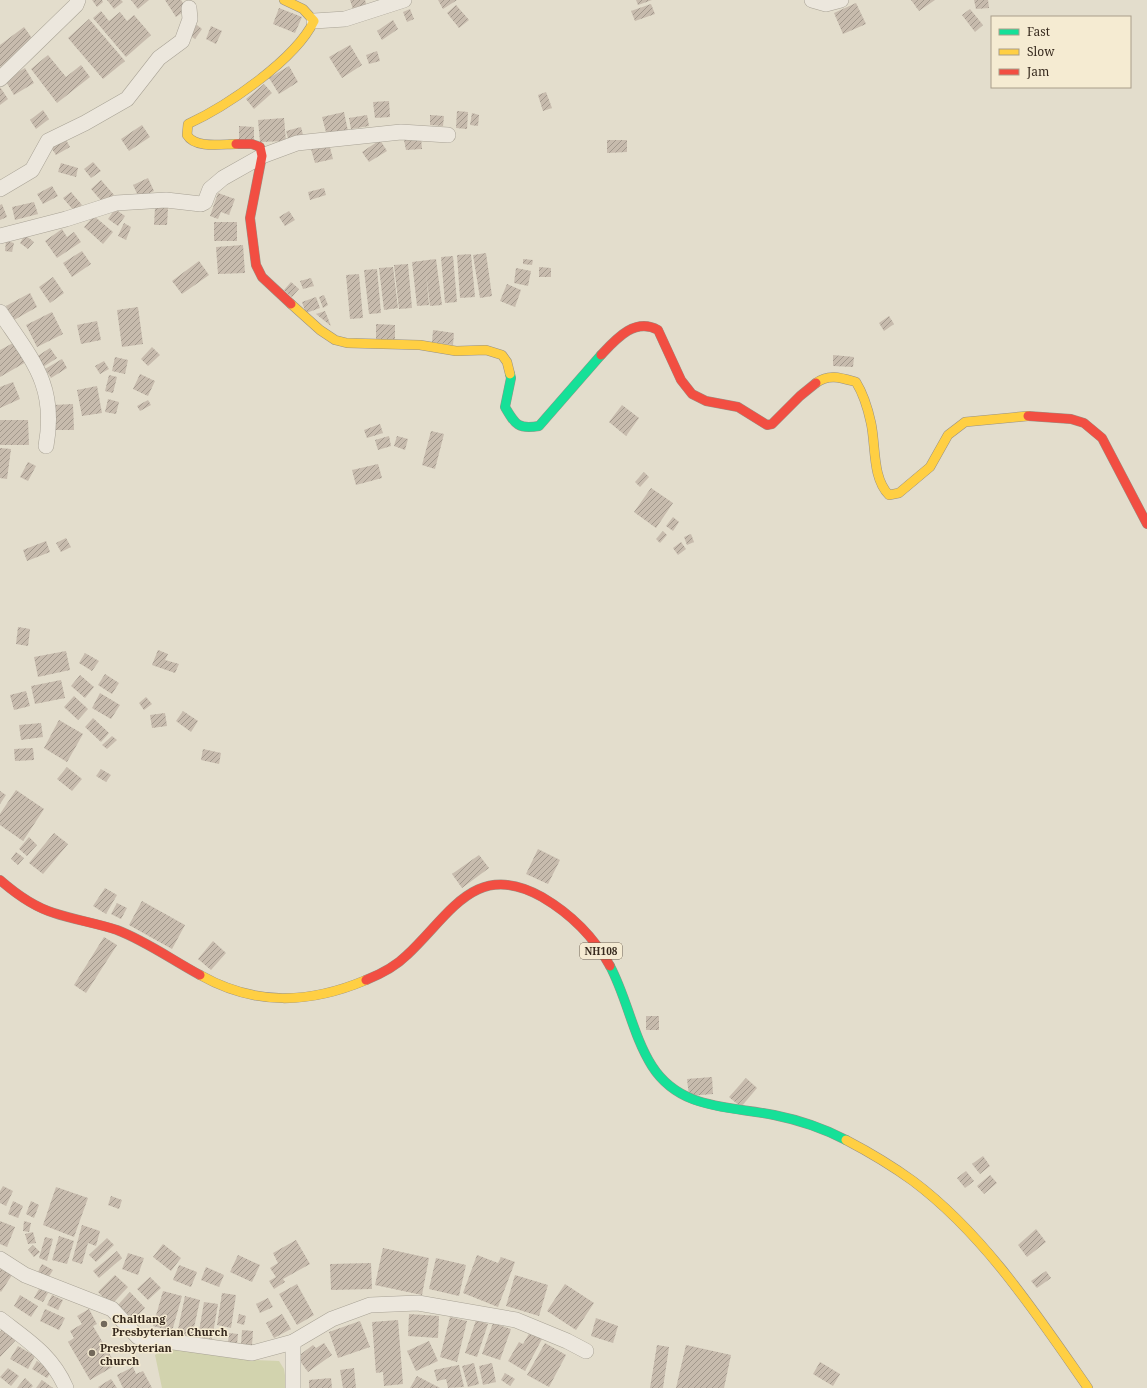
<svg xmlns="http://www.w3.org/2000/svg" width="1147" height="1388" font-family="'Noto Serif',serif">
<defs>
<pattern id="building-hatch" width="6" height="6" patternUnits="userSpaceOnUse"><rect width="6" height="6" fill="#c7bbad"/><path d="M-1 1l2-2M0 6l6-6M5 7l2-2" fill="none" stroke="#a2988c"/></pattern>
</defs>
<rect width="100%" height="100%" fill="#e3ddcc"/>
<polygon fill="#d2d3ae" points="167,1346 254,1360 279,1361 284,1369 287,1388 162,1388 155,1355"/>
<g fill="url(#building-hatch)">
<polygon points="92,0 102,0 103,2 97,7"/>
<polygon points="107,0 121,0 123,2 114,9"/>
<polygon points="131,0 149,0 138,9"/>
<polygon points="165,0 181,0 187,9 176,17"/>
<polygon points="350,0 365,0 367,7 354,12"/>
<polygon points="438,0 457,0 443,9"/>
<polygon points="636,0 652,0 638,5"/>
<polygon points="911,0 935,0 919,11"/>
<polygon points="974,0 988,0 989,8 976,9"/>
<polygon points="856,3 866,24 843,34 834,13"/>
<polygon points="651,4 655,14 635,21 631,11"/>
<polygon points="456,5 469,20 459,28 447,13"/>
<polygon points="279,8 302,17 295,33 273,24"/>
<polygon points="410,9 414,19 407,22 403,12"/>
<polygon points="970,9 983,25 975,32 962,15"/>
<polygon points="101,11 109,21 120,12 127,21 134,15 151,35 126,57 93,18"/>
<polygon points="89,19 125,61 103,79 68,38"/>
<polygon points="393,20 398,29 382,40 377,31"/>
<polygon points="197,25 202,29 195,39 189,35"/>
<polygon points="211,26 222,31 216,44 206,39"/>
<polygon points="24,27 34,41 0,67 0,45"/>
<polygon points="350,45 362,65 342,78 329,57"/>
<polygon points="377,51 380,61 369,64 366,55"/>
<polygon points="48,55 66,77 81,65 90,77 57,103 31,69"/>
<polygon points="289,66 298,82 279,94 269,78"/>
<polygon points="25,68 34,83 14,95 5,80"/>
<polygon points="264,84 272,93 254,109 246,99"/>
<polygon points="0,87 8,99 0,105"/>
<polygon points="546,92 552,108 543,111 538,95"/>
<polygon points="389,101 390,117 375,118 373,102"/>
<polygon points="43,110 49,119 36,129 30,120"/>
<polygon points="457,111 468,112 467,129 456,128"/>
<polygon points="344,112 348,131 327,136 322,117"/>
<polygon points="472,113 479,115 478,126 470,125"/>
<polygon points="367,115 369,126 351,129 349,118"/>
<polygon points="430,115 444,116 443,126 430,125"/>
<polygon points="284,118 286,141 260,142 258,120"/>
<polygon points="142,125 150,137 129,151 121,139"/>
<polygon points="239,126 254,127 254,139 239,139"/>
<polygon points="301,127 304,139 289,142 286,131"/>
<polygon points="65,138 70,147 56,155 50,146"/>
<polygon points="421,138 422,149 406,150 404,140"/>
<polygon points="380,140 387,151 369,162 362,152"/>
<polygon points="607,140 627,140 627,152 607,153"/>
<polygon points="329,144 333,159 315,163 311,149"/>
<polygon points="93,162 101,171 91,178 84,169"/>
<polygon points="61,163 78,168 76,177 58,172"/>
<polygon points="148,178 154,191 139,198 133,185"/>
<polygon points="101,180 114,195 104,204 91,189"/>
<polygon points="52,186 58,196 43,204 37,194"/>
<polygon points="324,188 326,195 310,200 308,192"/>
<polygon points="71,192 82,205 74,211 63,198"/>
<polygon points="218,193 235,199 229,215 221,212 218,219 210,216"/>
<polygon points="34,202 38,214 15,220 12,207"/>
<polygon points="2,204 7,217 0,220 0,205"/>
<polygon points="155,208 168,208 167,225 154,225"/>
<polygon points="115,209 125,216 118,226 108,219"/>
<polygon points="289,211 295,220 285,226 279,217"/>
<polygon points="94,216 113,232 103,244 84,227"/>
<rect x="214" y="222" width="23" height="19"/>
<polygon points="124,223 131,227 126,240 118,236"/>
<polygon points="62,229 67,237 74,232 81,242 57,258 45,241"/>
<polygon points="25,235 34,242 28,249 20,243"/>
<polygon points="6,241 14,243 12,252 5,251"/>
<polygon points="243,245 245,273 218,274 216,247"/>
<polygon points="82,251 91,264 72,277 63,263"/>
<polygon points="486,253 492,296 480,298 473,255"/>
<polygon points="471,254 475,297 460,298 457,255"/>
<polygon points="453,256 457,302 445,303 441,257"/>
<polygon points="436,259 442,305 430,306 426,273 429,305 417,306 412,262"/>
<polygon points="523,259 533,260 532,265 523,264"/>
<polygon points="199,261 209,275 182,294 172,281"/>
<polygon points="408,264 412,308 399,309 394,265"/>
<polygon points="393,267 398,308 384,310 379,268"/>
<polygon points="539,267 551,268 551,277 539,277"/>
<polygon points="516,268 531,271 528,286 514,283"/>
<polygon points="377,269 381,313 369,314 364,270"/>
<polygon points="359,274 363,318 350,319 346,275"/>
<polygon points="53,277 64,293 50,303 39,287"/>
<polygon points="311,278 314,286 303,289 300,281"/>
<polygon points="291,282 299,289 292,297 284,290"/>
<polygon points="507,284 521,290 515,307 500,301"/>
<polygon points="30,293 37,307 14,320 6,306"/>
<polygon points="324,295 328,305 323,308 319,297"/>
<polygon points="316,297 320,308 306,313 302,302"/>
<polygon points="138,307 143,344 122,347 117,310"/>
<polygon points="325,311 331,326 316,314"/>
<polygon points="52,312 63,334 37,347 26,325"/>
<polygon points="889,316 894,324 884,331 879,323"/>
<polygon points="97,321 101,340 81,344 77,325"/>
<polygon points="376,324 395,325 395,339 376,339"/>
<polygon points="433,330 454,333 453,345 432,342"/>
<polygon points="15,342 26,362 0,377 0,350"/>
<polygon points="152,347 160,355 148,366 141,359"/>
<polygon points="50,348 57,358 43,367 36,357"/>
<polygon points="833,355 854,357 853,367 833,366"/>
<polygon points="115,357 128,360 125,374 112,371"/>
<polygon points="62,359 67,368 51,378 45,369"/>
<polygon points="104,361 109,369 100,374 95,366"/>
<polygon points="140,374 155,381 148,396 133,389"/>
<polygon points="109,375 117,377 113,393 105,391"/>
<polygon points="13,382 20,399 0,408 0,387"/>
<polygon points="97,386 102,413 82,416 77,390"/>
<polygon points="108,399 119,402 116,414 105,412"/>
<polygon points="148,400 151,405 140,411 137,406"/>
<polygon points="73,404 74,430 54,430 53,405"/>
<polygon points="622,405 639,418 626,436 609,422"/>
<polygon points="0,420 28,420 29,445 0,445"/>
<polygon points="380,424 383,433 367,438 364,430"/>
<polygon points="431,431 444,434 435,469 422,465"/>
<polygon points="389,436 391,446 378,450 375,440"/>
<polygon points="397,436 408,439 405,450 394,446"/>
<polygon points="0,448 11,449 7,479 0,478"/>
<polygon points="28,462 36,466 28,481 20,477"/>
<polygon points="378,464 382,478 356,485 352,470"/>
<polygon points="644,472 649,477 640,487 635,482"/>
<polygon points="651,488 673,503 656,528 634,512"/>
<polygon points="673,517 679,522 673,531 666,526"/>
<polygon points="663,531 667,535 660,543 656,539"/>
<polygon points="691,534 694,542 687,545 684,537"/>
<polygon points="66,538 71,547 61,552 56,543"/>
<polygon points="46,541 50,552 27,561 23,550"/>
<polygon points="681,542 686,549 678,555 673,548"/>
<polygon points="18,627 30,629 28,646 16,644"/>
<polygon points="158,650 168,654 165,660 179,664 175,673 152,665"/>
<polygon points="66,651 70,670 38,677 34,657"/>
<polygon points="85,653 99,661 92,671 79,663"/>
<polygon points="105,674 119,683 112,694 98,685"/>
<polygon points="80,675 94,687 85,698 71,686"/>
<polygon points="61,680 65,698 35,704 31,686"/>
<polygon points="26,691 30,706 14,710 10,695"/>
<polygon points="100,693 120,705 111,719 92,708"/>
<polygon points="74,696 88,709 78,720 64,707"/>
<polygon points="146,697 152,704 144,710 139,703"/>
<polygon points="183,711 198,721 191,732 176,721"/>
<polygon points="165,713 167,726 152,728 150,715"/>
<polygon points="93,718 109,733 101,742 85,727"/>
<polygon points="59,720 83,734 67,762 44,748"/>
<polygon points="41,723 43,737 21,740 19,725"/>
<polygon points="112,736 117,740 107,749 102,745"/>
<polygon points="33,748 34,760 15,761 14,749"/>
<polygon points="203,749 221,753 219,764 201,760"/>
<polygon points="67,767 82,779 72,791 57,779"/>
<polygon points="101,769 111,775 106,782 96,776"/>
<polygon points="16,790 44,809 23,841 0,825 0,814"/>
<polygon points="0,791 6,795 0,804"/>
<polygon points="54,833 68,844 43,874 29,863"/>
<polygon points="29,837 37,845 27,856 19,849"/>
<polygon points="538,849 560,860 548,884 526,874"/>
<polygon points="16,852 24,858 18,865 11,859"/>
<polygon points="479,855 489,868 462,888 452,874"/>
<polygon points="105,888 117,895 106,914 93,906"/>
<polygon points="142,901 185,925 172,949 129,925"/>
<polygon points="117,903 127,908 121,919 111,914"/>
<polygon points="104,937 117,945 86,993 74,985"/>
<polygon points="213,941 226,953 211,970 198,959"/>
<rect x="646" y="1016" width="13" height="14"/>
<polygon points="712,1077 713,1094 689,1096 687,1079"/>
<polygon points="746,1078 757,1088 741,1107 729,1097"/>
<polygon points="983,1156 990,1166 980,1174 972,1164"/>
<polygon points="966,1171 974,1181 965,1188 957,1178"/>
<polygon points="990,1175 997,1183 984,1194 977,1186"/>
<polygon points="3,1186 13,1191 6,1206 0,1203 0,1191"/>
<polygon points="56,1187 88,1198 74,1237 43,1225"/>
<polygon points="111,1196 122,1200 119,1209 108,1205"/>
<polygon points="13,1201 23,1206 18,1218 8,1214"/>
<polygon points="31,1201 39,1205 34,1218 26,1214"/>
<polygon points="0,1221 15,1227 7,1247 0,1244"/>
<polygon points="24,1221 31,1223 29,1232 23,1231"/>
<polygon points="82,1225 100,1231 96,1246 88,1243 82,1264 72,1261"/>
<polygon points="1036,1229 1046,1242 1027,1257 1018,1245"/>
<polygon points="33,1232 36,1243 28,1244 25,1234"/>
<polygon points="59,1236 74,1241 67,1264 52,1260"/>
<polygon points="45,1237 53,1239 47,1261 39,1258"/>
<polygon points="107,1238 114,1245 96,1262 89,1255"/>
<polygon points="296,1240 310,1264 283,1279 285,1282 274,1289 269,1281 276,1277 270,1268 278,1263 273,1253"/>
<polygon points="163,1244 181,1258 171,1271 153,1257"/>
<polygon points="33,1245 40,1252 34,1257 28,1250"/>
<polygon points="383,1248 429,1258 422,1295 375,1285"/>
<polygon points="117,1251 122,1258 99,1278 93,1271"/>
<polygon points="128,1253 144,1258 138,1275 122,1269"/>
<polygon points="238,1255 260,1265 252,1282 230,1272"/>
<polygon points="477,1255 498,1263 501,1257 515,1262 498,1307 463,1293"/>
<polygon points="436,1258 466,1265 459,1296 429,1289"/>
<polygon points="371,1263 372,1289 331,1290 330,1264"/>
<polygon points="42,1264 53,1270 48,1278 38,1272"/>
<polygon points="179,1265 197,1272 191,1287 173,1280"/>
<polygon points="0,1267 12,1275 1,1292 0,1291"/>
<polygon points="206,1267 224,1275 219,1287 201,1280"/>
<polygon points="1046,1271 1051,1278 1037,1288 1031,1281"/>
<polygon points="115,1275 128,1287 111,1305 98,1292"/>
<polygon points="515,1275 548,1285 539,1316 506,1306"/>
<polygon points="150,1277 161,1288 148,1300 137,1289"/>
<polygon points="297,1284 314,1315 297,1325 279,1294"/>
<polygon points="565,1284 594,1303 576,1330 547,1311"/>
<polygon points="39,1289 48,1293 43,1302 34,1298"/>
<polygon points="163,1291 182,1296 172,1331 153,1326"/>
<polygon points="130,1292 145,1308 132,1321 117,1306"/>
<polygon points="222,1293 236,1295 231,1328 217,1325"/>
<polygon points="20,1295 38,1306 31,1317 14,1306"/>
<polygon points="52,1295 63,1300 58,1310 47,1305"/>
<polygon points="185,1296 200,1300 192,1337 177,1334"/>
<polygon points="268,1298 273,1307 260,1313 256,1304"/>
<polygon points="204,1302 218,1304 212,1339 198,1337"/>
<polygon points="45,1309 65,1318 59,1330 40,1321"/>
<polygon points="89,1309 97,1324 93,1326 116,1365 90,1380 68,1342 74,1338 70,1331 82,1324 77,1316"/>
<polygon points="239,1314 246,1316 244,1325 237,1323"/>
<polygon points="282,1314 291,1329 274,1338 266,1323"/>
<polygon points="409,1314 439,1316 438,1338 408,1336"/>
<polygon points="450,1317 467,1321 457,1362 440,1357"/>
<polygon points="596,1318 618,1326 613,1343 591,1336"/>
<polygon points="398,1320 403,1384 384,1386 383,1372 376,1373 372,1322"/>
<polygon points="476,1320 488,1324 477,1357 465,1353"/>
<polygon points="360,1321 370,1347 338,1358 329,1332"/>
<polygon points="493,1323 511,1329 500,1360 482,1354"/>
<polygon points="3,1328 16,1340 0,1357 0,1332"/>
<polygon points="242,1330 253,1331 252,1345 241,1345"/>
<polygon points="530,1332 542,1339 525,1371 508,1361 519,1342 523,1344"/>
<polygon points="229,1333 238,1334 237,1344 228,1343"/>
<polygon points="429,1341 438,1361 416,1371 407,1351"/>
<polygon points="324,1343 332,1355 308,1372 297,1357 313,1345 316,1348"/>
<polygon points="545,1343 566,1355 549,1387 527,1375"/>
<polygon points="657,1345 669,1347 663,1388 650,1388"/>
<polygon points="686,1345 731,1355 724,1388 676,1388"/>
<polygon points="18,1346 35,1356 28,1369 10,1359"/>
<polygon points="37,1361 52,1371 47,1378 32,1369"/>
<polygon points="820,1362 840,1374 833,1386 813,1374"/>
<polygon points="474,1363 479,1384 468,1387 462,1366"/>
<polygon points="492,1363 496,1382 483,1385 479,1366"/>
<polygon points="459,1365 464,1387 448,1388 446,1379 437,1381 434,1370"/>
<polygon points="133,1367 136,1374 143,1371 152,1388 123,1388 117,1375"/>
<polygon points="8,1368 19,1376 11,1386 0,1377"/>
<polygon points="354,1368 356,1388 343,1388 340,1370"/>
<polygon points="505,1373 515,1379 510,1386 501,1380"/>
<polygon points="417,1376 440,1388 410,1388"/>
<polygon points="25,1378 33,1386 31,1388 17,1388"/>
<polygon points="331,1378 332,1388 309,1388 309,1380"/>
<polygon points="111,1379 117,1388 99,1388 98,1387"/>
<polygon points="42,1380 53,1388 36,1388"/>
</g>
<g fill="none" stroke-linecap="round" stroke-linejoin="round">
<g stroke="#a8a295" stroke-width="16">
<g id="street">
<polyline points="812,0 826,4 841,0"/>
<polyline points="314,21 345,19 404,0"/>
<polyline points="0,79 76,5 78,0"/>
<polyline points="0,189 32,170 48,141 85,123 127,99 159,58 182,41 190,19 189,8"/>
<polyline points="0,236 66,219 116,203 166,200 201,204 205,202 210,189 223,178 262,156 297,143 401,132 448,135"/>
<path d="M0 312C32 360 57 385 46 446"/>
<polyline points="0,1259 25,1275 112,1309 138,1337 252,1353 293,1342 332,1319 370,1305 418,1303 516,1320 567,1341 586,1351"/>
<path d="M0 1319C27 1340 52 1355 66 1388"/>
<polyline points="293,1342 293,1388"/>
</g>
</g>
<g stroke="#989185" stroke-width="10">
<g id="fast">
<path d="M510 374 511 378 505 407C515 424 518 430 539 426L601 355"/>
<path d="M610 966C627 998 633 1036 652 1066 680 1110 729 1106 774 1115 799 1120 823 1128 846 1140"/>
</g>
</g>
<g stroke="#989185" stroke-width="10">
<g id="slow">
<path d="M236 144C223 144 195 149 187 135L188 124C227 106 295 60 314 21L303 9 284 0"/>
<polyline points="291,304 320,330 335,340 347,343 420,345 456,351 486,350 502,355 507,362 510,374"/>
<path d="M816 383C829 373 842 378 856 382 864 395 868 409 871 423 876 446 872 478 889 495L899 493 930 467 948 435 965 422 1028 416"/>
<path d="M200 975C255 1006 309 1004 366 980"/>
<path d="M846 1140C869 1152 891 1165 913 1181 985 1235 1037 1315 1088 1388"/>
</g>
</g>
<g stroke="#989185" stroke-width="10">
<g id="jam">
<polyline points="236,144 252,144 260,147 262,156 250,218 256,265 262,277 291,304"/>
<path d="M601 355C616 339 635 317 658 330L681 380 692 394 706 401 738 407 767 425 772 424 800 396 816 383"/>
<polyline points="1028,416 1071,419 1084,423 1102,438 1147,524"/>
<path d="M0 880C16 894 34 907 54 913 75 920 96 923 117 930 146 941 172 960 200 975"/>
<path d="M366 980C381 974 396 966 407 955 450 915 475 859 542 897 571 914 594 937 610 966"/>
</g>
</g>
<use href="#street" stroke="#ece7dd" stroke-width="15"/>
<use href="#fast" stroke="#16e098" stroke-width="9"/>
<use href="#slow" stroke="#ffcf43" stroke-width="9"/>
<use href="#jam" stroke="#f24e42" stroke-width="9"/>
</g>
<g fill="#73695b" stroke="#f5ebd2" stroke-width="1.5">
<circle cx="104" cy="1324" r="4"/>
<circle cx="92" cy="1353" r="4"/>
</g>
<g text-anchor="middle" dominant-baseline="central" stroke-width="3" stroke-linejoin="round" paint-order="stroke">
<rect fill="#f5ebd2" stroke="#706454" stroke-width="1" x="580" y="943" width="42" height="16" rx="3"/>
<g font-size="10" font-weight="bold" fill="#372a1e">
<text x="601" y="951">NH108</text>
</g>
<g font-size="11" font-weight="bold" fill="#372a1e" stroke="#f5ebd2" text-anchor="start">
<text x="112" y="1318">Chaltlang<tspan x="112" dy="13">Presbyterian Church</tspan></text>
<text x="100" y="1347">Presbyterian<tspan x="100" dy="13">church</tspan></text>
</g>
</g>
<rect x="991" y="16" width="140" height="72" fill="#f5ebd2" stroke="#a99e8a"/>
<rect x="999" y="29" width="20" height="6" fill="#16e098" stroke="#a99e8a"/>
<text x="1027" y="36" font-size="12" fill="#372a1e">Fast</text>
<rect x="999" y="49" width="20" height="6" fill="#ffcf43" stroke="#a99e8a"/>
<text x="1027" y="56" font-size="12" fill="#372a1e">Slow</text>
<rect x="999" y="69" width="20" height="6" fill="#f24e42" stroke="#a99e8a"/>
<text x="1027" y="76" font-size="12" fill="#372a1e">Jam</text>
</svg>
